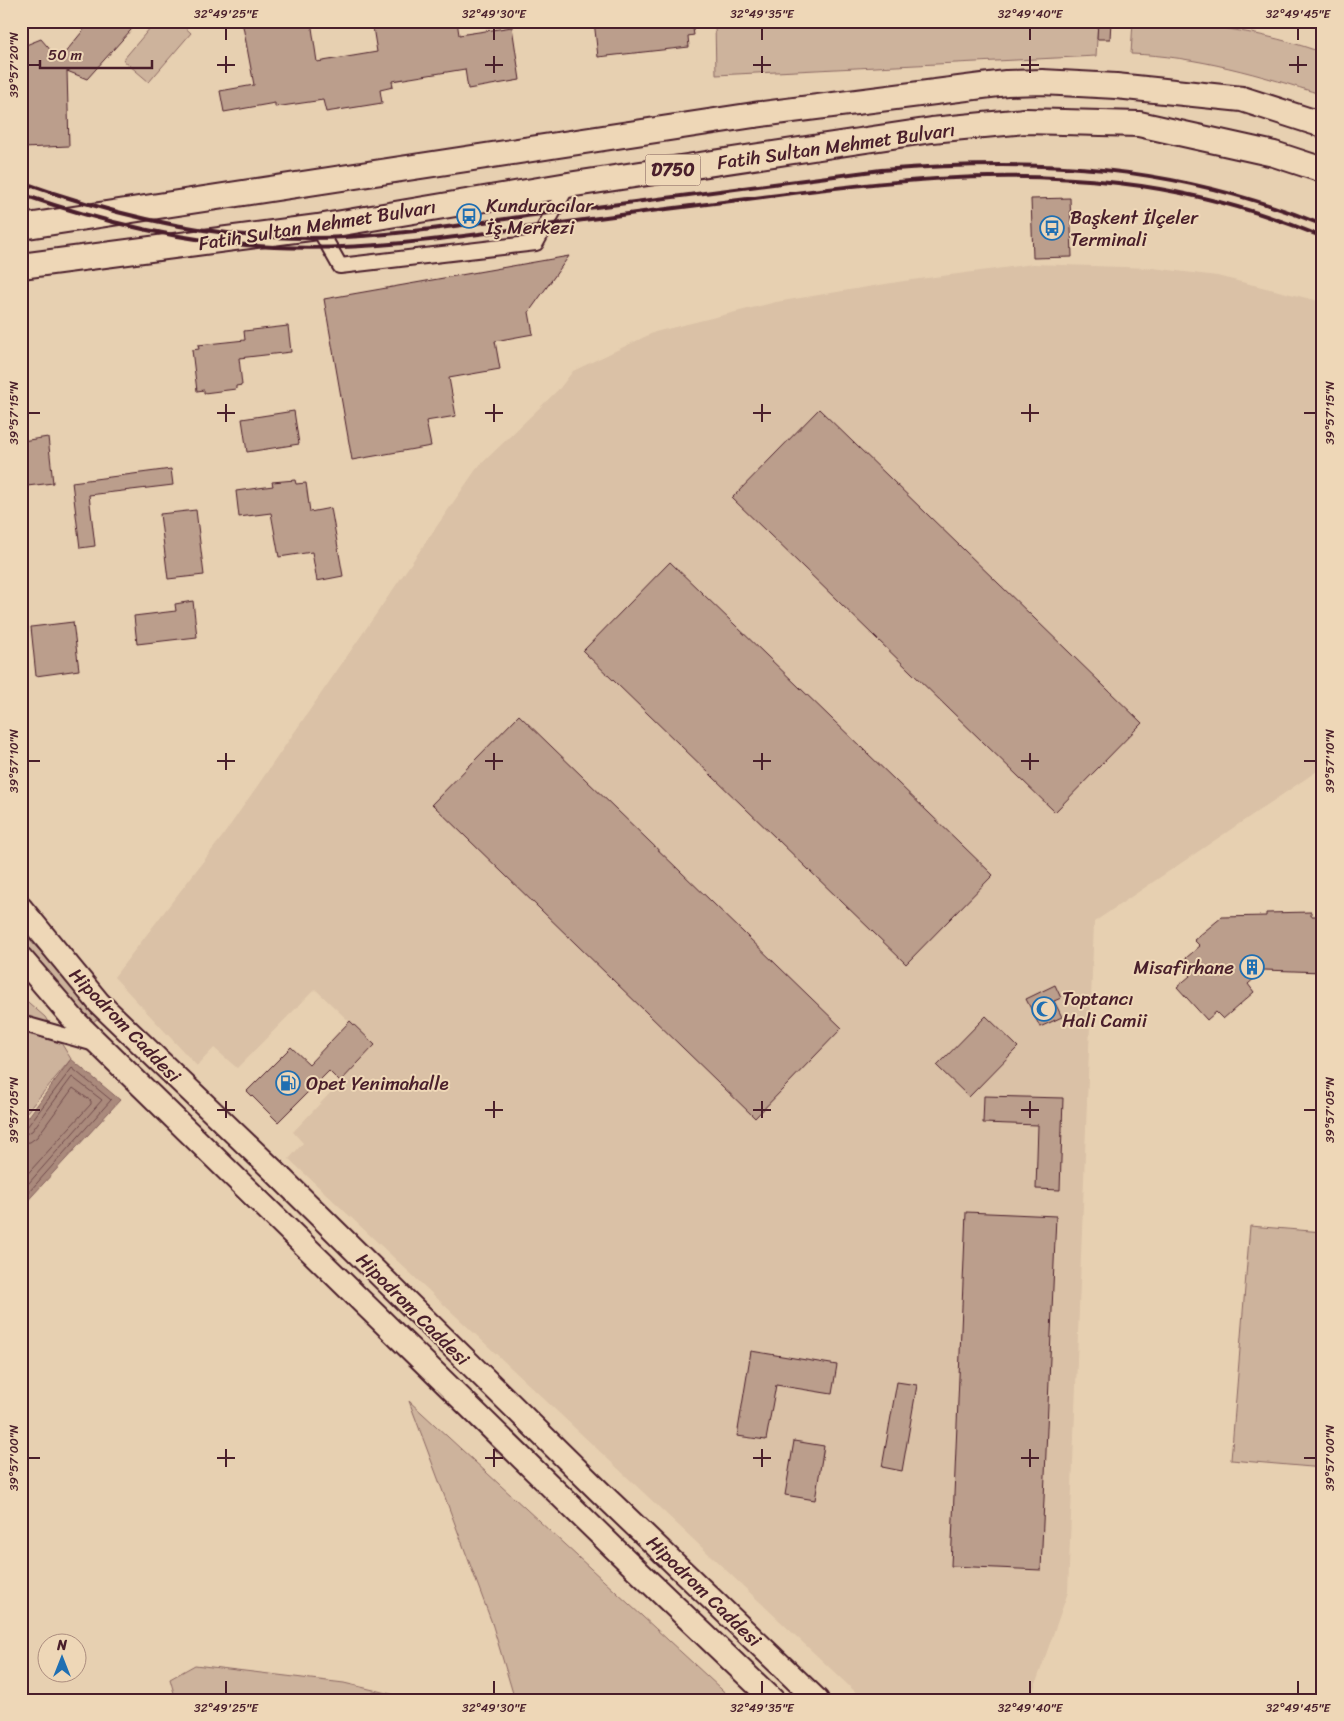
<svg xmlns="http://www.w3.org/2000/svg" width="1344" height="1721" font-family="Sriracha,sans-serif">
<rect width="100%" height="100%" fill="#e7d0b1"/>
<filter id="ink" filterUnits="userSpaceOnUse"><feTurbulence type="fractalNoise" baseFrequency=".02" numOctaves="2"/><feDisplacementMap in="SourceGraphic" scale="10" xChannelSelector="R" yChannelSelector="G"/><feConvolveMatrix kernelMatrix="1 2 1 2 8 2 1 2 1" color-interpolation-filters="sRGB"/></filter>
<g filter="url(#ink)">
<polygon fill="#dac1a6" points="1033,264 1153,268 1217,276 1323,302 1323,767 1094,922 1068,1592 1030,1700 864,1700 289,1159 303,1143 293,1132 375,1046 315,989 237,1068 214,1048 197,1066 114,977 222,837 477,468 560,388 573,371 655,332 776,302 904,281"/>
<g fill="#cdb39c" stroke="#8c6964">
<polygon points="156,21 178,21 191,33 149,82 123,60"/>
<polygon points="715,21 1098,21 1096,56 716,75"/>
<path d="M1133 21C1193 21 1267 32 1323 53V95C1261 75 1196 56 1131 54Z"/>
<polygon points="21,931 101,1016 93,1022 21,945"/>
<polygon points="21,996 45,1017 71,1059 21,1119"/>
<polygon points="1250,1226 1323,1232 1323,1468 1231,1460"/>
<polygon points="409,1401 733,1700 515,1700 492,1623"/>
<polygon points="195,1665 344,1683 416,1700 176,1700 170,1679"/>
</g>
<polygon fill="#aa8a7c" stroke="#845f5c" points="71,1059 120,1100 21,1208 21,1127"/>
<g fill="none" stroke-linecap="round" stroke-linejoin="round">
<g stroke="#704a4b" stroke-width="1">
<polyline points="21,1129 27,1127 72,1068 111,1100 21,1201"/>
<polyline points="21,1136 32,1131 72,1077 102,1100 21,1192"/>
<polyline points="21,1143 30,1142 37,1137 73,1088 91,1101 91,1104 21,1181"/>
</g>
</g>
<g fill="#bb9e8c" stroke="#4a1f2b">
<polygon points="91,21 139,21 87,79 67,71 69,146 23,148 21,47 41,39 59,60"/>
<polygon points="242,21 311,21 317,62 377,52 372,21 457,21 459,35 512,27 520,80 468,89 465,69 392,81 393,87 380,90 382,103 326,112 323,100 275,107 275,103 224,112 220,91 254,85"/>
<polygon points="594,21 686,21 687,23 692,23 694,35 688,36 689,47 598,57"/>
<polygon points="1098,21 1111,21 1110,39 1097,39"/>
<polygon points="1070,198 1072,257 1033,258 1031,199"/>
<polygon points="569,256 529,312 533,334 495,341 500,369 449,378 456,416 426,421 431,446 352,460 324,299"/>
<polygon points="288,326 291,352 239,358 242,385 236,386 236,389 204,393 204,390 197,391 192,350 199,349 198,345 245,340 244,331"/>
<polygon points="819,409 1142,723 1055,812 732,498"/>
<polygon points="294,411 299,444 247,452 242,419"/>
<polygon points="48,437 53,483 27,486 22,441"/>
<polygon points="171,469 173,485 89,495 95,546 80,548 72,482"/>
<polygon points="295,480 296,484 306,483 310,512 331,508 343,576 317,581 312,552 279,557 271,513 239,517 236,491 273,486 272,482"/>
<polygon points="196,510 204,575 168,579 160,514"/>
<polygon points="670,562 993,875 906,964 583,651"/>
<polygon points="193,601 197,637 137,644 134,616 176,611 175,604"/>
<polygon points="73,622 79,670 36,676 31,627"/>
<polygon points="519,715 842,1028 755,1118 432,804"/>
<polygon points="1311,912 1311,916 1323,916 1323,972 1264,970 1248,984 1254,992 1223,1019 1216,1012 1207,1020 1177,987 1190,976 1179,964 1200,946 1194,940 1222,917 1266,916 1266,913"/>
<polygon points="1055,985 1061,998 1054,1001 1062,1017 1040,1027 1026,999"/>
<polygon points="986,1016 1018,1047 969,1097 937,1066"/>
<polygon points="350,1021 375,1045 340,1082 329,1071 278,1122 247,1091 291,1047 309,1064"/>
<polygon points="984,1096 1063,1098 1060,1190 1036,1189 1038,1125 983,1123"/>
<polygon points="966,1212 1056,1216 1041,1570 951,1566"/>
<polygon points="751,1351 837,1365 832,1394 776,1385 766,1440 737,1436"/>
<polygon points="897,1382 917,1385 902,1471 882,1467"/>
<polygon points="794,1441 824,1446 815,1500 785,1495"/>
</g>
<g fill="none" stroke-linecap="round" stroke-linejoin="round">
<g stroke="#4a1f2b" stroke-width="18">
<g id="minor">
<polyline points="318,227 340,266 536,243 568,185"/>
<polyline points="21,1023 95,1044"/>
</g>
</g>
<g stroke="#4a1f2b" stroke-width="26">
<g id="primary">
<polyline points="21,908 99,1003 273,1170 599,1491 817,1700"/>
<polyline points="21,958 75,1021 617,1551 773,1700"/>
</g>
</g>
<g stroke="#4a1f2b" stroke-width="28">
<g id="trunk">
<polyline points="21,227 754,115 1006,83 1042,82 1116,86 1242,99 1323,125"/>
<polyline points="21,266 318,227 568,185 932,130 1025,121 1139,124 1274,154 1323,170"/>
</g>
</g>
<use href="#minor" stroke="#eed7b7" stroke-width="14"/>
<use href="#primary" stroke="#eed7b7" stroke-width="22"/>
<use href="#trunk" stroke="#eed7b7" stroke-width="24"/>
<g stroke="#4a1f2b" stroke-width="4">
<path d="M21 182C102 211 187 233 273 237 360 242 447 227 534 215 650 200 766 185 881 170 1040 158 1173 164 1323 225"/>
<path d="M21 194C101 222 189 243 274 247 360 251 446 239 531 227 606 217 680 207 755 198 876 182 996 168 1118 183 1188 191 1258 210 1323 237"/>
</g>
</g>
</g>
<path fill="none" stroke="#4a1f2b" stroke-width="2" d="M226 28V40M494 28V40M762 28V40M1030 28V40M1298 28V40M226 56V73M494 56V73M762 56V73M1030 56V73M1298 56V73M28 65H40M217 65H235M485 65H503M753 65H771M1021 65H1039M1289 65H1307M226 404V422M494 404V422M762 404V422M1030 404V422M28 413H40M217 413H235M485 413H503M753 413H771M1021 413H1039M1304 413H1316M226 753V770M494 753V770M762 753V770M1030 753V770M28 761H40M217 761H235M485 761H503M753 761H771M1021 761H1039M1304 761H1316M226 1101V1118M494 1101V1118M762 1101V1118M1030 1101V1118M28 1110H40M217 1110H235M485 1110H503M753 1110H771M1021 1110H1039M1304 1110H1316M226 1449V1467M494 1449V1467M762 1449V1467M1030 1449V1467M28 1458H40M217 1458H235M485 1458H503M753 1458H771M1021 1458H1039M1304 1458H1316M226 1681V1694M494 1681V1694M762 1681V1694M1030 1681V1694M1298 1681V1694"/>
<defs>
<g id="bus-ring" transform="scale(1.25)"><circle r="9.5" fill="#eed7b7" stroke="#1f6fb2" stroke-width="1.5"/><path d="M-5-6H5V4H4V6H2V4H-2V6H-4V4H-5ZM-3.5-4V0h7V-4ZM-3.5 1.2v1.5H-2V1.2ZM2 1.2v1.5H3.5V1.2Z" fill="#1f6fb2"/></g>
<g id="building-ring" transform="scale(1.25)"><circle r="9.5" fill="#eed7b7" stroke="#1f6fb2" stroke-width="1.5"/><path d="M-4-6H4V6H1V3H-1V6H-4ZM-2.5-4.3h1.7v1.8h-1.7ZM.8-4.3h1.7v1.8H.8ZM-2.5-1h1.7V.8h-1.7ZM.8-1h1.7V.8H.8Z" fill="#1f6fb2"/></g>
<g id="mosque-ring" transform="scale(1.25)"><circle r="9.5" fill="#eed7b7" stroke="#1f6fb2" stroke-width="1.5"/><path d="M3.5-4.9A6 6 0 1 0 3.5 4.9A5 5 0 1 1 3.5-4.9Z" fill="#1f6fb2"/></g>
<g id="fuel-ring" transform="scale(1.25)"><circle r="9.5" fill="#eed7b7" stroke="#1f6fb2" stroke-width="1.5"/><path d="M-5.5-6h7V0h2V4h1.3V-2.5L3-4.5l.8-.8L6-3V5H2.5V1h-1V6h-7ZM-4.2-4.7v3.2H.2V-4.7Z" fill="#1f6fb2"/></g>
</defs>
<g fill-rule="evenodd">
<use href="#bus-ring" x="469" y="216"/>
<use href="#bus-ring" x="1052" y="228"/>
<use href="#building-ring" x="1252" y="967"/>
<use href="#mosque-ring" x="1044" y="1009"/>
<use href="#fuel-ring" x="288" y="1083"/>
</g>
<g text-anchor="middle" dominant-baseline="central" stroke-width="4" stroke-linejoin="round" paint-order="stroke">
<rect fill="#eed7b7" stroke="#7b5655" stroke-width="1" x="645.5" y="154.5" width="55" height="31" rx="4"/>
<g font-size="18" font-weight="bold" fill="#4a1f2b">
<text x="673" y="170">D750</text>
</g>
<g font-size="19" fill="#4a1f2b" stroke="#eed7b7">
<text transform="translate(836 146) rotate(-8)">Fatih Sultan Mehmet Bulvarı</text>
<text transform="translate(317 225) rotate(-9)">Fatih Sultan Mehmet Bulvarı</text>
<text transform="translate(125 1025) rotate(46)">Hipodrom Caddesi</text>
<text transform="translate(413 1309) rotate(45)">Hipodrom Caddesi</text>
<text transform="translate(704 1591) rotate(44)">Hipodrom Caddesi</text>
</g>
<g font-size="19" fill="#4a1f2b" stroke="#eed7b7" text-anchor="start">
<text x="486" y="205">Kunduracılar<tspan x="486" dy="22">İş Merkezi</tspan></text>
<text x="1070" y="217">Başkent İlçeler<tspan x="1070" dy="22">Terminali</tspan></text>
<text x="1234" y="967" text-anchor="end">Misafirhane</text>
<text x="1062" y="998">Toptancı<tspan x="1062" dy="22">Hali Camii</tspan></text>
<text x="306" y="1083">Opet Yenimahalle</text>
</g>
</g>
<rect width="1344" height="1721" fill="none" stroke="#eed7b7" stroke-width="55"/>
<g transform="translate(62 1658)"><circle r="24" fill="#eed7b7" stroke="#ac8d7f"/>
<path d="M0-4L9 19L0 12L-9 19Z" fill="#1f6fb2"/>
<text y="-8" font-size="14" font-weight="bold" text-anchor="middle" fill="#4a1f2b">N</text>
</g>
<path d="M40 60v8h112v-8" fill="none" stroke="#4a1f2b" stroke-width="2.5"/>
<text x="48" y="60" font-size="15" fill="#4a1f2b" stroke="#eed7b7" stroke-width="4" paint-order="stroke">50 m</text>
<rect x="28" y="28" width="1288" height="1666" fill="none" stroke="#4a1f2b" stroke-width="2"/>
<g font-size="12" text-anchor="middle" fill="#4a1f2b">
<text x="226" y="18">32°49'25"E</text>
<text x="494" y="18">32°49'30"E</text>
<text x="762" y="18">32°49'35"E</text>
<text x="1030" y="18">32°49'40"E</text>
<text x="1298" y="18">32°49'45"E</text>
<text transform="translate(14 65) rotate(-90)" y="4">39°57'20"N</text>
<text transform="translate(14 413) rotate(-90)" y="4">39°57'15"N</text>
<text transform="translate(1330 413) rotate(-90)" y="4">39°57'15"N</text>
<text transform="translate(14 761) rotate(-90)" y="4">39°57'10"N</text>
<text transform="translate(1330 761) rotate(-90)" y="4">39°57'10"N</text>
<text transform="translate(14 1110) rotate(-90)" y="4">39°57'05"N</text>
<text transform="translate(1330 1110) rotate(-90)" y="4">39°57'05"N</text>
<text transform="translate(14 1458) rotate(-90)" y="4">39°57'00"N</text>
<text transform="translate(1330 1458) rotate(-90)" y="4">39°57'00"N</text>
<text x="226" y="1712">32°49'25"E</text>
<text x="494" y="1712">32°49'30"E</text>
<text x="762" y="1712">32°49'35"E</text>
<text x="1030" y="1712">32°49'40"E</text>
<text x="1298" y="1712">32°49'45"E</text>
</g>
</svg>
